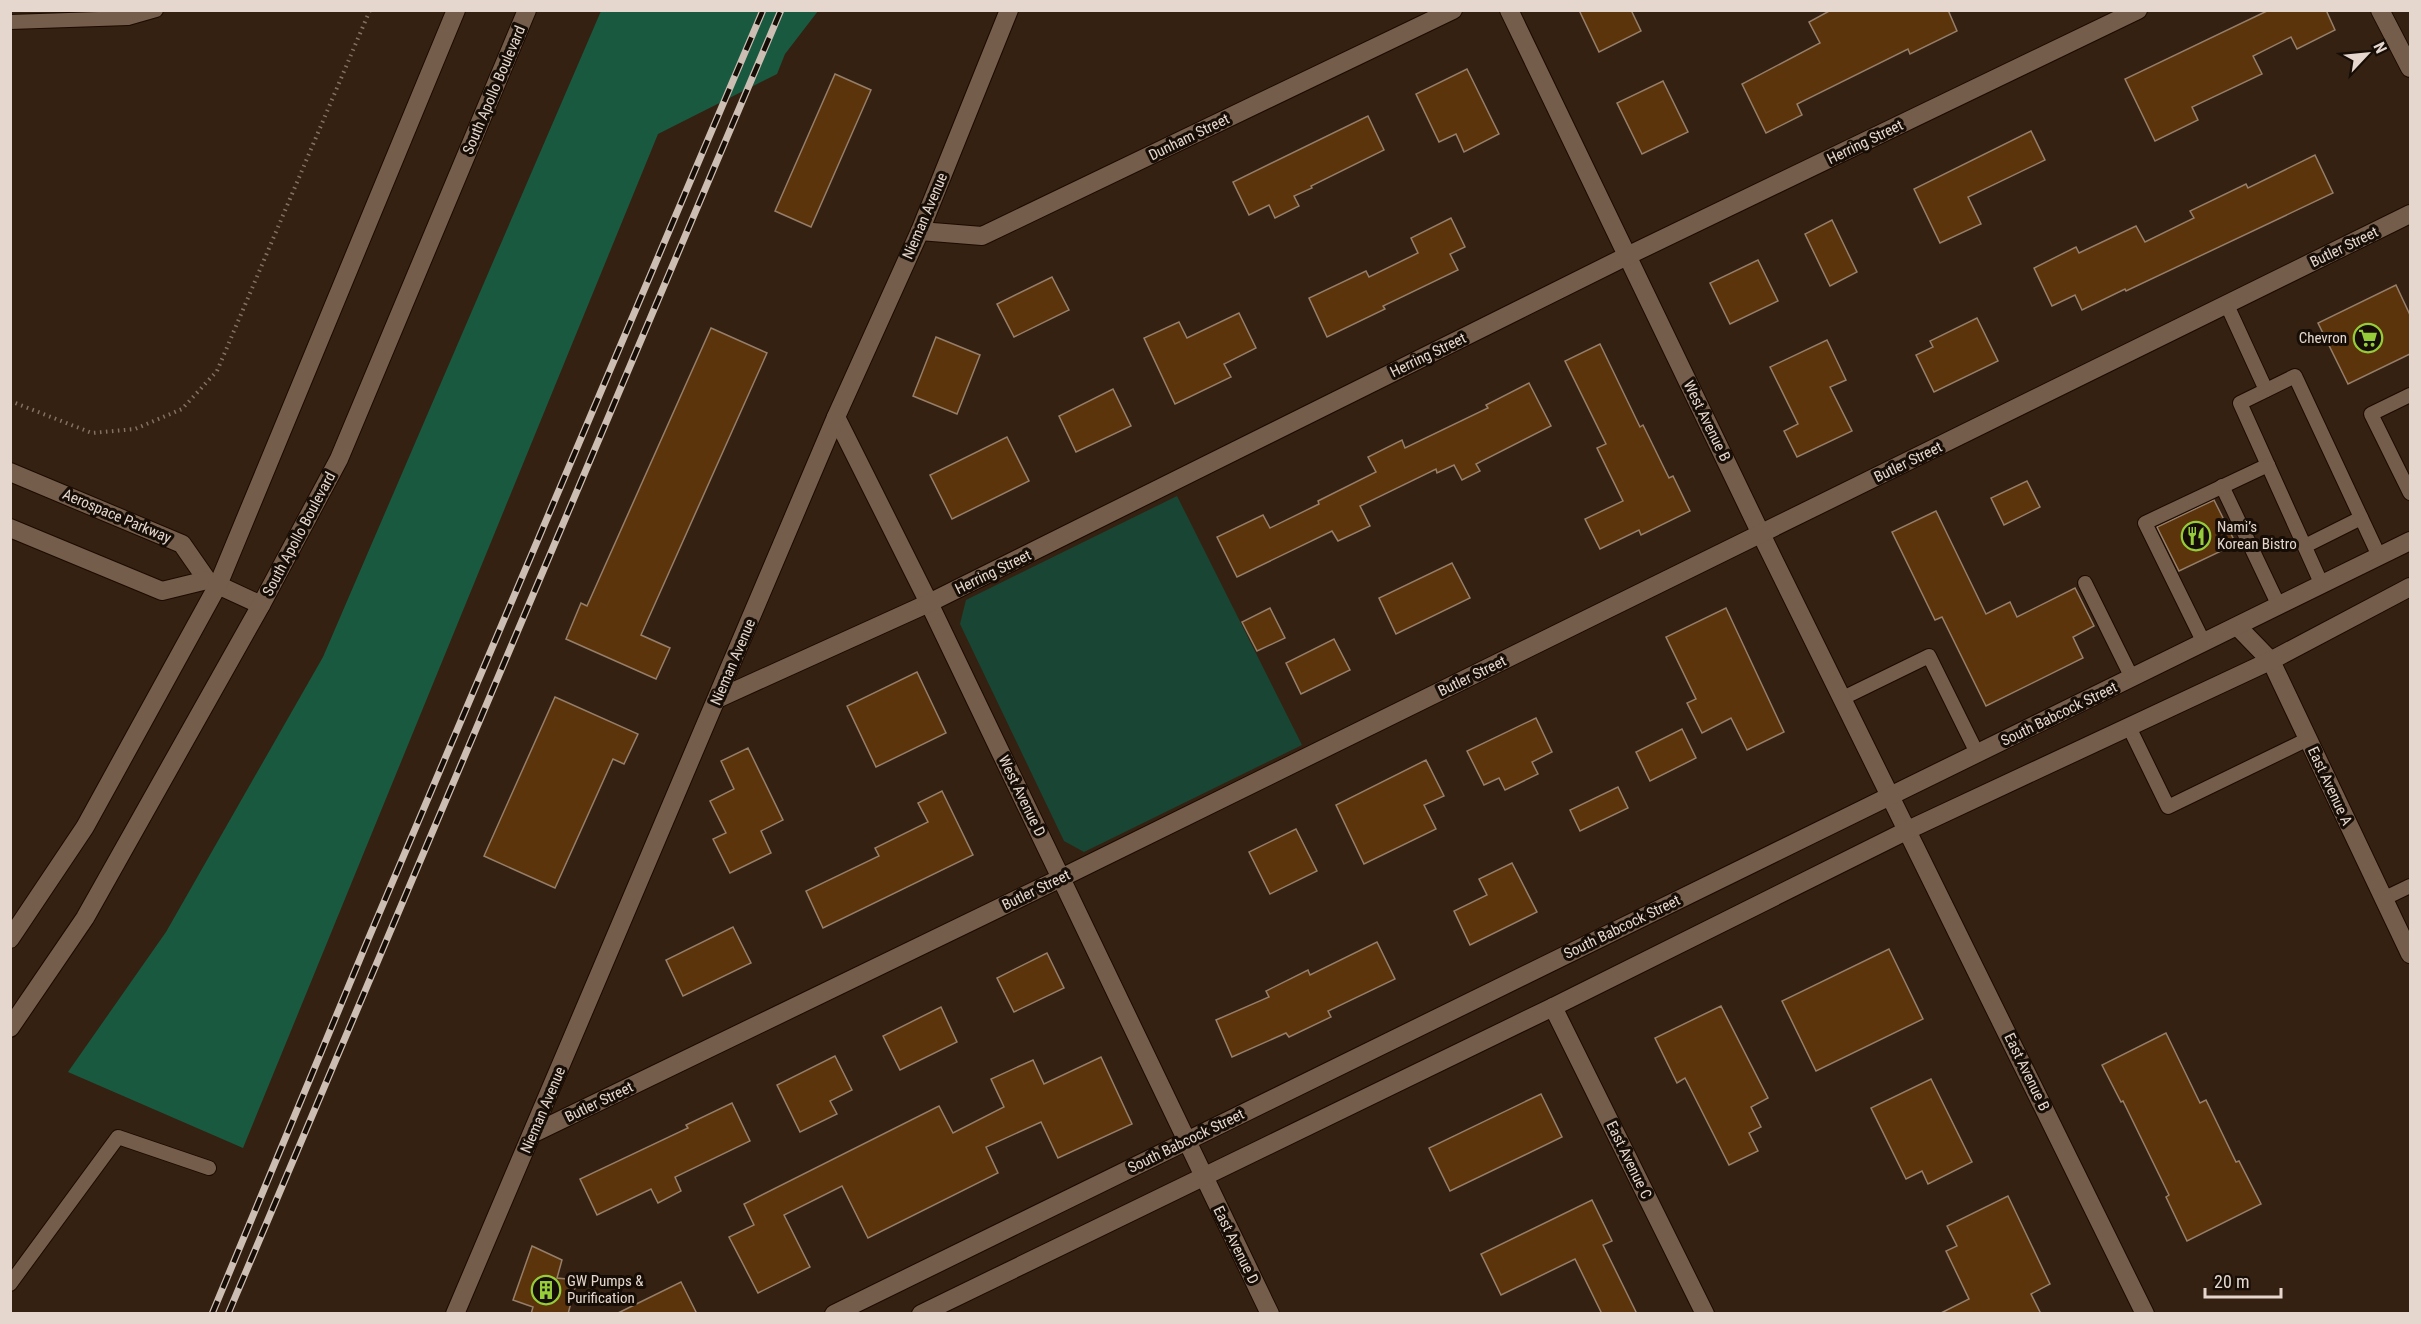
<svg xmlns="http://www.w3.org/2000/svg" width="2421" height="1324" font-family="'Roboto Condensed',sans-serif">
<rect width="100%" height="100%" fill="#352111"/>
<polygon fill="#194634" points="1177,496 1302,745 1084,852 1064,841 960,624 966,600"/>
<polygon fill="#195940" points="601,11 818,11 785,54 777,74 658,134 243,1148 68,1072 166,932 323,657"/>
<g fill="#5c340b" stroke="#957e6a" stroke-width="1.5">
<polygon points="1579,10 1631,10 1641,31 1599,52"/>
<polygon points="1831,10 1948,10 1957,31 1910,54 1908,49 1797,104 1802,115 1766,133 1742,84 1820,43 1809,22"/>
<polygon points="2269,10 2326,10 2335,30 2297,49 2291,37 2253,56 2262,74 2192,107 2198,120 2155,141 2125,79"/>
<polygon points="1467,69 1499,134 1464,152 1456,134 1439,142 1416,94"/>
<polygon points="835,74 871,90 811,227 775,211"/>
<polygon points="1663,81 1688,132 1642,154 1617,103"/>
<polygon points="1368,116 1384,150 1311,186 1312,188 1294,196 1299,206 1275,218 1269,205 1249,215 1233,182"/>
<polygon points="2031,131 2045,160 1968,197 1981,224 1940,243 1914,189"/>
<polygon points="2315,155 2333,193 2126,291 2125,289 2082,310 2075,295 2052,306 2034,268 2076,247 2079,253 2136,226 2145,242 2194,218 2190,211 2246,184 2248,188"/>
<polygon points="1451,218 1465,247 1450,254 1458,270 1383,306 1385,309 1327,337 1309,298 1366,271 1369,277 1418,253 1411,238"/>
<polygon points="1832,220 1857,272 1830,286 1805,234"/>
<polygon points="1758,260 1778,301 1730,324 1710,283"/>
<polygon points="1052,277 1069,310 1014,337 997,304"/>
<polygon points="2396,285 2410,315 2410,354 2348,384 2318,323"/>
<polygon points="1239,313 1256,348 1224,364 1231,377 1175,404 1144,338 1179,322 1187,338"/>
<polygon points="1977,318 1998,361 1934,392 1916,355 1933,347 1930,341"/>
<polygon points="711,328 767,353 641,635 670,648 656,679 566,639 581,603 587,606"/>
<polygon points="936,337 980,355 957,414 913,396"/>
<polygon points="1827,340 1846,380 1830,387 1852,431 1797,457 1784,431 1798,424 1770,367"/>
<polygon points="1600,344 1640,427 1643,425 1669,478 1673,476 1690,511 1641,535 1639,530 1600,549 1585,519 1623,501 1597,448 1606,444 1565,361"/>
<polygon points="1529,383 1551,426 1476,464 1480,471 1462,480 1454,465 1437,473 1436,469 1360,506 1370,526 1338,541 1332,531 1237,577 1217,537 1263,515 1270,528 1319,504 1318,501 1376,472 1368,457 1402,440 1405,448 1488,408 1486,405"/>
<polygon points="1113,389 1131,426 1076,452 1059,416"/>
<polygon points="1007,437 1029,481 952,519 930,475"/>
<polygon points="2027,481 2040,507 2004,525 1991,498"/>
<polygon points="2214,500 2236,544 2179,571 2157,527"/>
<polygon points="1936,511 1986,614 2010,602 2017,617 2075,588 2094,626 2073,637 2083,658 1986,706 1942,617 1935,620 1892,532"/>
<polygon points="1452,563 1470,598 1396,634 1379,598"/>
<polygon points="1270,608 1285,638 1257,651 1242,622"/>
<polygon points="1726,608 1784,732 1747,750 1731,718 1702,733 1687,703 1696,699 1666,637"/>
<polygon points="1334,639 1350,670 1301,694 1286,663"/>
<polygon points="917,672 946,733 876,767 847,706"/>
<polygon points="555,697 638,734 624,764 613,759 555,888 484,856"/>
<polygon points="1536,718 1552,752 1532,762 1538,774 1505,790 1499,778 1484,785 1467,751"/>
<polygon points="1682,729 1696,758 1650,781 1636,752"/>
<polygon points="748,748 783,820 761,831 771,853 730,873 713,839 726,833 710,801 734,789 721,761"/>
<polygon points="1426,760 1444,796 1424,805 1436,829 1364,864 1336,805"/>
<polygon points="1618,787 1628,808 1580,831 1570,810"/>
<polygon points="942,791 973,855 823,928 806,891 879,856 875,848 928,822 918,803"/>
<polygon points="1296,829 1317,871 1270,894 1249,852"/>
<polygon points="1512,863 1537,912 1470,945 1454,911 1487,895 1479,879"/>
<polygon points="733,927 751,963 683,996 666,960"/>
<polygon points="1377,942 1395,979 1328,1011 1331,1017 1289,1037 1286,1033 1232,1057 1216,1020 1269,997 1266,991 1308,970 1310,975"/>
<polygon points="1889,949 1923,1019 1816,1071 1782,1001"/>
<polygon points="1047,953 1064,988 1014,1012 997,978"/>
<polygon points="1721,1006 1768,1098 1751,1107 1761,1127 1749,1133 1758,1151 1729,1165 1685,1078 1677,1083 1655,1038"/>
<polygon points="941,1007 957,1042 900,1070 883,1036"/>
<polygon points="2166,1033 2200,1103 2206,1100 2236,1162 2239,1161 2261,1204 2187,1241 2166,1197 2169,1195 2123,1101 2121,1102 2102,1065"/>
<polygon points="835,1056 852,1090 830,1101 837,1114 800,1132 777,1085"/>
<polygon points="1101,1057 1132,1124 1058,1158 1041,1122 986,1147 998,1173 868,1238 842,1186 784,1215 810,1267 758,1293 729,1237 754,1225 744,1204 939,1106 953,1133 1004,1107 991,1079 1033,1060 1044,1084"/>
<polygon points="1931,1079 1972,1162 1928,1184 1922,1171 1906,1179 1871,1108"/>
<polygon points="1541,1094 1562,1137 1450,1191 1429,1148"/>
<polygon points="732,1103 750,1141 675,1177 681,1191 658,1203 651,1189 597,1215 580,1179 688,1128 686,1125"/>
<polygon points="2008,1196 2050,1284 2031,1294 2041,1314 1939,1314 1969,1299 1946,1251 1957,1246 1947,1226"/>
<polygon points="1592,1200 1612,1241 1603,1245 1637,1314 1602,1314 1575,1259 1501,1295 1481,1254"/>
<polygon points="532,1246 562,1260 557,1278 577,1280 568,1314 531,1314 533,1307 513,1300"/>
<polygon points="681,1282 697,1314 616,1314"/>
</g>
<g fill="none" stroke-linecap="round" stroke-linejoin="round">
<g stroke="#1c0a00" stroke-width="16">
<g id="lane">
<polyline points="10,22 128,18 156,10"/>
<polyline points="2227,305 2266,390"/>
<polyline points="2410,395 2371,414 2410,493"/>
<polyline points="2222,486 2279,606"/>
<polyline points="2305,546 2361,518"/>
<polyline points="2085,583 2132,678"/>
<polyline points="2322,585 2240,403 2295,376 2379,556"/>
<polyline points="2204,643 2145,523 2268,465"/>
<polyline points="1843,698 1929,656 1977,753"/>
<polyline points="2129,727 2168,807 2308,739"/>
<polyline points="2383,899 2410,886"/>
<polyline points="10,1284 118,1137 209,1168"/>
</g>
</g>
<g stroke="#1c0a00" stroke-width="20">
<g id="street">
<polyline points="1509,10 1761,534 2145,1314"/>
<polyline points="2380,10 2410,68"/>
<polyline points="920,231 982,236 1453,10"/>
<polyline points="836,417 929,603 1270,1314"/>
<polyline points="10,472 182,544 207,580 261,605"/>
<polyline points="10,528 162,591 207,580"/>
<polyline points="2238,627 2271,661 2410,954"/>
<polyline points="717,699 929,603 1627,256 2138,10"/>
<polyline points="1553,1007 1705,1314"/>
<polyline points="532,1134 1061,878 2410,214"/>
</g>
</g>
<g stroke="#1c0a00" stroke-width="20">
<g id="secondary">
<polyline points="10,939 85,827 218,585 456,10"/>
<polyline points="10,1028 85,918 261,605 339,459 527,10"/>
<polyline points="455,1314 836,417 920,231 1009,10"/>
<polyline points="834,1314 2410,541"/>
<polyline points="921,1314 1553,1007 1908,830 2272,660 2410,587"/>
</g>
</g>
<polyline stroke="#837264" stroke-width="4" stroke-dasharray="1.5 4.5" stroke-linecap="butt" points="10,401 92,433 135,429 182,409 217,371 370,10"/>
<use href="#lane" stroke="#745d4b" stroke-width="14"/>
<use href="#street" stroke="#745d4b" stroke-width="18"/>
<use href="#secondary" stroke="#745d4b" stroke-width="18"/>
<g stroke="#cdbeb3" stroke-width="7">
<g id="rail">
<polyline points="212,1314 367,942 763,10"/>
<polyline points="228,1314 781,10"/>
</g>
</g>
<use href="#rail" stroke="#160d06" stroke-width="4.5" stroke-dasharray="14" stroke-linecap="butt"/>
</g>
<defs>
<g id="supermarket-ring" transform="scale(1.5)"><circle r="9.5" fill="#160d06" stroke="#95cc3a" stroke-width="1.5"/><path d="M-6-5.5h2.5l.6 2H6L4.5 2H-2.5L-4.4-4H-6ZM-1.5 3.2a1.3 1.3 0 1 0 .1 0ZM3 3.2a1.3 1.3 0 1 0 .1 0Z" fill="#95cc3a"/></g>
<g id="restaurant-ring" transform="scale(1.5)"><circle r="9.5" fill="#160d06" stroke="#95cc3a" stroke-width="1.5"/><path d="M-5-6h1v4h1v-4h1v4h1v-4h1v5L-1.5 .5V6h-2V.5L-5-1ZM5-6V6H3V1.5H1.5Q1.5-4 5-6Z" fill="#95cc3a"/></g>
<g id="building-ring" transform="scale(1.5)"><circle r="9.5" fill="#160d06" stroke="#95cc3a" stroke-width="1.5"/><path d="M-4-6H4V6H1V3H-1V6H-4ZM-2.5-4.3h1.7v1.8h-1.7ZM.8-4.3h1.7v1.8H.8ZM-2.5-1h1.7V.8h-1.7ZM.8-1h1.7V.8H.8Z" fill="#95cc3a"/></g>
</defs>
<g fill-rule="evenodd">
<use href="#supermarket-ring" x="2368" y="338"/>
<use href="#restaurant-ring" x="2196" y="536"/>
<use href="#building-ring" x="546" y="1290"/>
</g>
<g text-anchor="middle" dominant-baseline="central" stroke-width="6" stroke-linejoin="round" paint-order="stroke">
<g font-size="15" fill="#e5d7cd" stroke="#160d06">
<text transform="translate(494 90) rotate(-67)">South Apollo Boulevard</text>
<text transform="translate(1189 137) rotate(-26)">Dunham Street</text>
<text transform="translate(1865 142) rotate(-26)">Herring Street</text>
<text transform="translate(925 216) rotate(-67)">Nieman Avenue</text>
<text transform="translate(2344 247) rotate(-26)">Butler Street</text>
<text transform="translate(1428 355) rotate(-26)">Herring Street</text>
<text transform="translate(1707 421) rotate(64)">West Avenue B</text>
<text transform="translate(1908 462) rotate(-26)">Butler Street</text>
<text transform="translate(117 516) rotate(23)">Aerospace Parkway</text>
<text transform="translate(299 534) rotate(-62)">South Apollo Boulevard</text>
<text transform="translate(993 572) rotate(-26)">Herring Street</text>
<text transform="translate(733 662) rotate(-67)">Nieman Avenue</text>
<text transform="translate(1472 676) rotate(-26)">Butler Street</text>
<text transform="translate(2059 714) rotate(-26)">South Babcock Street</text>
<text transform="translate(2330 786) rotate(65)">East Avenue A</text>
<text transform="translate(1022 796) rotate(64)">West Avenue D</text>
<text transform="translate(1036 890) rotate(-26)">Butler Street</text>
<text transform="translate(1622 927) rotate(-26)">South Babcock Street</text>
<text transform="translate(2027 1072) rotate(64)">East Avenue B</text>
<text transform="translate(599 1102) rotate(-26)">Butler Street</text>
<text transform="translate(543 1110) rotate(-67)">Nieman Avenue</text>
<text transform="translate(1186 1141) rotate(-26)">South Babcock Street</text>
<text transform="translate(1629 1160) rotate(64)">East Avenue C</text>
<text transform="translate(1236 1245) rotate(64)">East Avenue D</text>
</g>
<g font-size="15" fill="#e5d7cd" stroke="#160d06" text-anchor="start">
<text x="2347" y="338" text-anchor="end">Chevron</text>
<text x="2217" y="527">Nami’s<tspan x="2217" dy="17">Korean Bistro</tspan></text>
<text x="567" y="1281">GW Pumps &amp;<tspan x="567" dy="17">Purification</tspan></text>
</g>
</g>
<rect width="2421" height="1324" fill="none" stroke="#e5d7cd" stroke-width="24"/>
<g transform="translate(2367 54) rotate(64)" stroke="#160d06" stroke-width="4.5" paint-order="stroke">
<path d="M0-4.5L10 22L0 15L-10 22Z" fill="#e5d7cd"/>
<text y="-9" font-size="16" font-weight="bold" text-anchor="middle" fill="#e5d7cd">N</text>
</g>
<path d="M2205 1288v9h76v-9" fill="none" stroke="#e5d7cd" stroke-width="3"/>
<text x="2214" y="1288" font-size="18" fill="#e5d7cd" stroke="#160d06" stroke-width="4.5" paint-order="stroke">20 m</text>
</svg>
